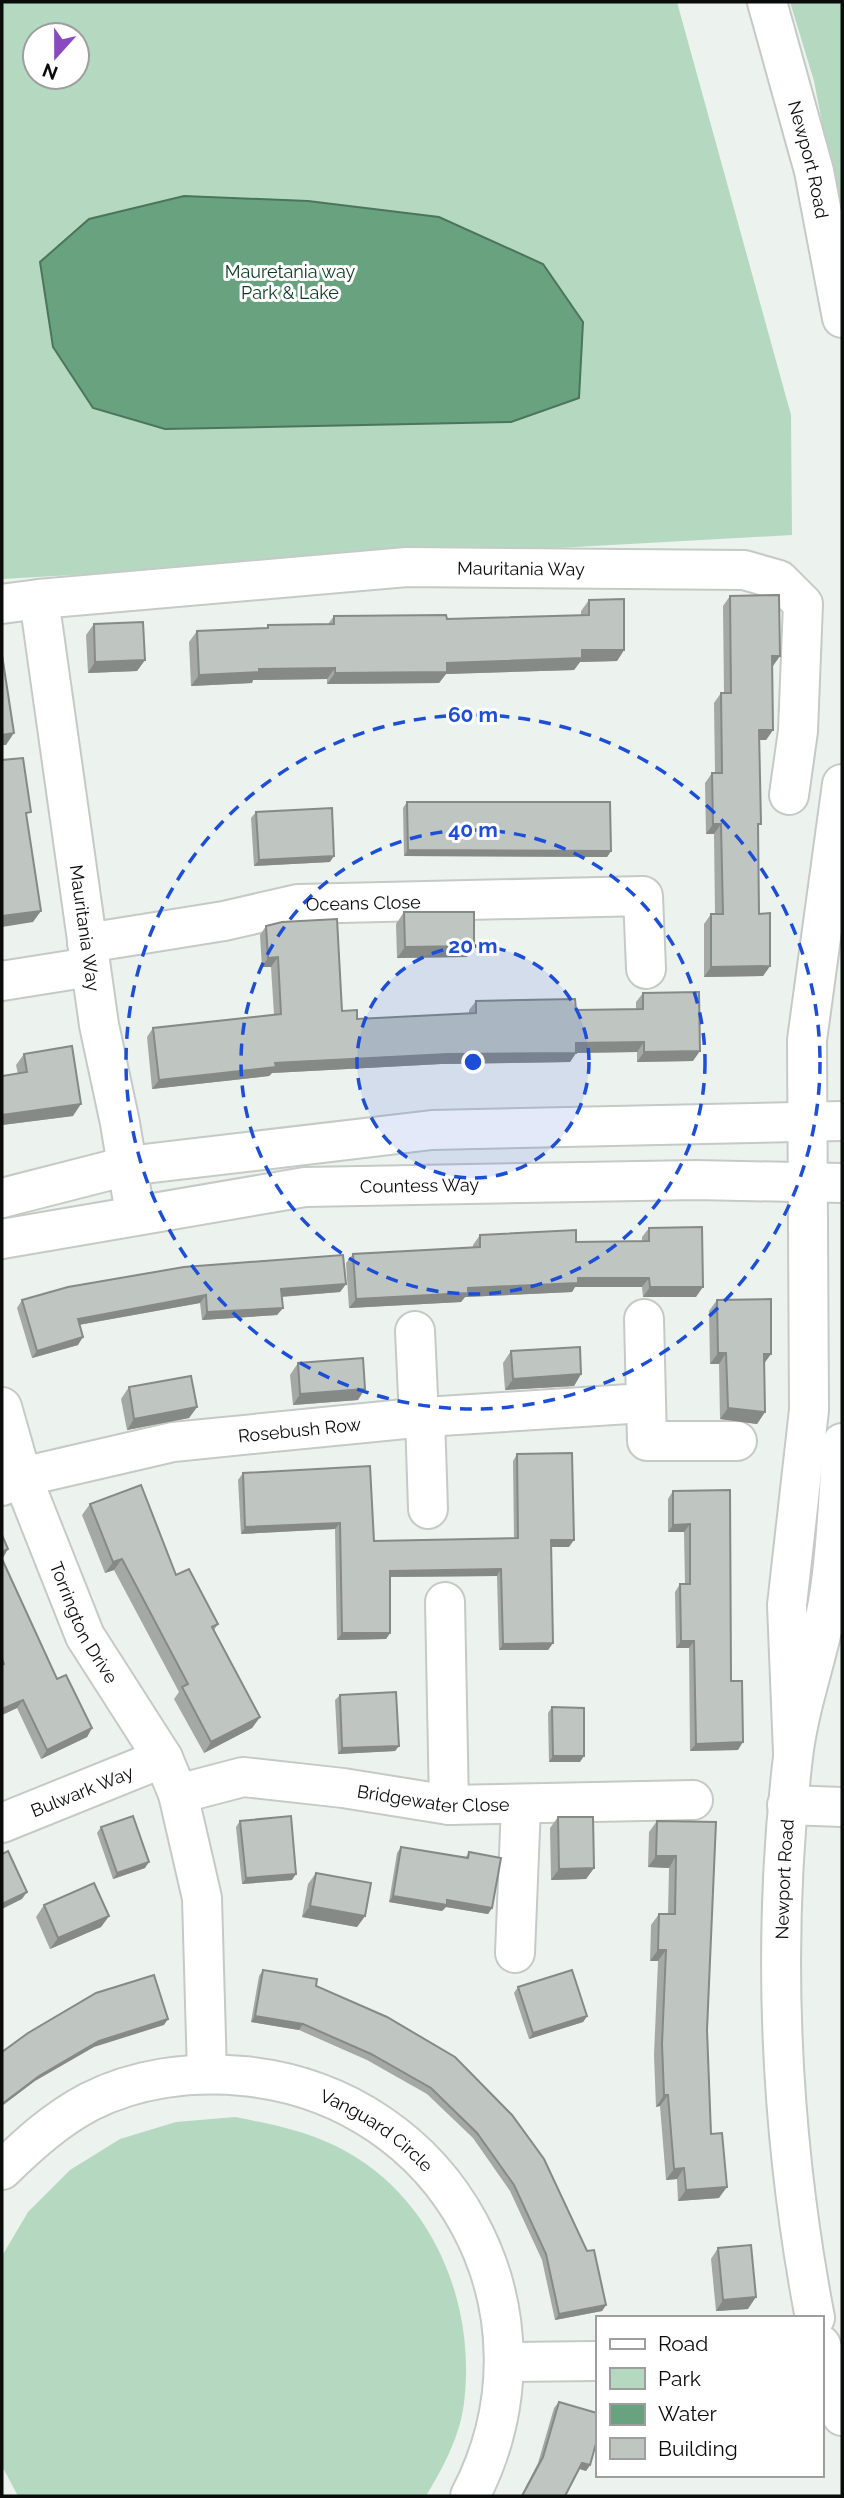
<svg xmlns="http://www.w3.org/2000/svg" width="844" height="2498" font-family="Raleway,sans-serif">
<rect width="100%" height="100%" fill="#ecf2ee"/>
<g fill="#b5d8c1" fill-rule="evenodd">
<path d="M2 2H677L791 415 792 535 2 579ZM35 35H77V77H35Z"/>
<polygon points="790,2 842,2 842,226 814,81"/>
<path d="M235 2117C275 2125 312 2132 347 2152 435 2201 476 2306 464 2403 460 2436 443 2468 426 2496H18L2 2466V2256L28 2212 70 2170 120 2139 176 2122Z"/>
</g>
<polygon fill="#68a27e" stroke="#4c755c" stroke-width="2" points="184,196 308,201 439,217 543,264 583,322 579,398 511,422 165,429 93,408 53,347 40,262 89,219"/>
<g fill="none" stroke-linecap="round" stroke-linejoin="round">
<g stroke="#c5cac6" stroke-width="42">
<g id="minor">
<path id="s1" d="M767 2 814 171 842 318"/>
<polyline points="2,604 39,599"/>
<path id="s2" d="M87 943 224 921 298 904 643 896 646 969"/>
<polyline points="2,981 90,967"/>
<polyline points="2,1198 127,1166 432,1130 842,1121"/>
<path id="s3" d="M135 1214 120 1123 99 1025 39 599 407 567 744 570 779 580 803 604 798 731 789 795"/>
<path id="s4" d="M2 1239 305 1187 696 1180 842 1183"/>
<polyline points="644,1319 647,1441 737,1441"/>
<polyline points="415,1331 419,1418"/>
<path id="s5" d="M2 1407 22 1477 85 1636 163 1758 178 1794 202 1898 207 2073"/>
<polyline points="425,1417 428,1509"/>
<path id="s6" d="M2 1486 22 1477 173 1442 425 1417 645 1403"/>
<polyline points="445,1602 449,1805"/>
<polyline points="793,1753 787,1605 809,1410 807,1040 842,784"/>
<path id="s7" d="M178 1794 243 1777 343 1788 449 1805 693 1800"/>
<polyline points="787,1805 842,1807"/>
<path id="s8" d="M2 1823 163 1758"/>
<polyline points="515,1953 521,1805"/>
<path id="s9" d="M2 2170C29 2144 55 2120 89 2102 136 2078 191 2071 243 2076 450 2096 565 2313 470 2496"/>
<path id="s10" d="M815 2318C780 2135 771 1942 793 1757 799 1705 819 1654 828 1602 837 1550 838 1495 842 1443"/>
<polyline points="821,2345 842,2416"/>
<polyline points="505,2362 597,2361"/>
</g>
</g>
<use href="#minor" stroke="#fff" stroke-width="38"/>
</g>
<g fill="#a4a9a6">
<polygon points="730,596 780,656 772,666 773,730 766,740 759,740 758,827 759,914 770,966 763,976 704,977 704,924 711,914 715,914 714,834 706,834 705,783 712,773 715,773 714,703 721,693 724,693 723,606"/>
<polygon points="589,600 624,650 617,661 580,662 574,670 446,674 439,683 327,684 327,679 253,680 252,683 191,686 189,642 197,631 266,628 268,625 328,624 334,616 447,619 581,616 581,611"/>
<polygon points="94,624 145,660 137,671 88,673 86,635"/>
<polygon points="407,802 611,851 607,857 404,856 403,808"/>
<polygon points="256,812 330,862 254,866 251,818"/>
<polygon points="404,912 467,957 397,958 396,924"/>
<polygon points="266,926 342,1011 357,1019 469,1013 469,1010 476,1001 576,1010 636,1009 636,1002 643,993 693,1061 637,1062 637,1052 576,1053 570,1062 441,1064 272,1073 269,1076 152,1089 147,1037 153,1028 274,1015 271,967 262,967 260,935"/>
<polygon points="24,1054 73,1116 2,1125 2,1076 18,1074 16,1065"/>
<polygon points="649,1228 696,1297 643,1297 642,1287 575,1287 572,1292 465,1297 461,1302 349,1308 346,1263 353,1254 473,1248 473,1245 480,1235 576,1242 642,1241 642,1237"/>
<polygon points="346,1284 340,1292 282,1297 283,1308 277,1315 202,1320 200,1303 79,1325 78,1345 32,1358 17,1308 22,1300"/>
<polygon points="717,1300 771,1354 764,1363 765,1412 757,1424 720,1419 719,1364 710,1364 709,1311"/>
<polygon points="511,1351 581,1374 574,1386 505,1390 503,1363"/>
<polygon points="298,1363 358,1400 293,1405 290,1375"/>
<polygon points="129,1387 197,1407 189,1418 127,1430 121,1399"/>
<polygon points="517,1454 569,1547 551,1547 553,1643 548,1650 499,1650 497,1576 390,1577 390,1633 386,1639 337,1640 335,1529 241,1534 238,1480 243,1473 374,1541 514,1538 513,1461"/>
<polygon points="730,1490 731,1681 738,1750 690,1751 689,1648 676,1648 675,1592 680,1584 685,1584 684,1532 668,1532 668,1499 673,1491"/>
<polygon points="90,1504 176,1575 218,1624 214,1630 260,1717 252,1728 204,1753 174,1699 179,1692 114,1570 105,1573 82,1515"/>
<polygon points="2,1559 57,1679 92,1728 87,1737 41,1759 17,1708 2,1715"/>
<polygon points="340,1695 399,1746 395,1751 338,1754 335,1700"/>
<polygon points="552,1707 580,1762 549,1762 548,1713"/>
<polygon points="558,1817 594,1868 586,1879 551,1880 550,1828"/>
<polygon points="240,1821 292,1880 242,1884 236,1827"/>
<polygon points="657,1821 716,1822 707,2030 711,2134 719,2198 678,2201 677,2179 666,2180 660,2106 656,2107 654,2055 658,1961 650,1961 651,1925 659,1914 668,1914 669,1868 648,1867 649,1832"/>
<polygon points="101,1827 145,1868 113,1879 97,1833"/>
<polygon points="401,1847 466,1857 469,1852 492,1908 488,1914 446,1907 442,1911 389,1902 397,1853"/>
<polygon points="316,1873 365,1916 357,1927 302,1917 308,1884"/>
<polygon points="44,1905 109,1916 101,1927 50,1949 36,1917"/>
<polygon points="263,1970 316,1986 455,2057 606,2305 602,2311 555,2320 542,2260 510,2191 473,2138 427,2094 367,2060 299,2030 251,2022 259,1976"/>
<polygon points="518,1987 587,2016 583,2022 529,2039 514,1993"/>
<polygon points="718,2248 748,2309 716,2311 711,2259"/>
<polygon points="559,2402 590,2465 586,2471 579,2469 565,2496 521,2496 538,2463 554,2408"/>
</g>
<g fill="#868a87">
<polygon points="582,650 624,650 617,661 580,662 574,670 446,674 439,683 327,684 335,673"/>
<polygon points="772,656 780,656 773,666 765,666"/>
<polygon points="145,660 137,671 88,673 95,662"/>
<polygon points="335,668 327,679 253,680 252,683 191,686 199,675 259,669"/>
<polygon points="759,730 773,730 766,740 752,740"/>
<polygon points="14,733 6,745 2,745 2,735"/>
<polygon points="713,824 721,824 714,834 706,834"/>
<polygon points="408,850 611,851 607,857 404,856"/>
<polygon points="334,856 330,862 254,866 259,860"/>
<polygon points="41,911 33,922 2,927 2,916"/>
<polygon points="474,946 467,957 397,958 405,947"/>
<polygon points="278,957 271,967 262,967 268,958"/>
<polygon points="770,966 763,976 704,977 711,967"/>
<polygon points="644,1042 637,1052 569,1053 576,1043"/>
<polygon points="700,1051 693,1061 637,1062 644,1052"/>
<polygon points="576,1053 570,1062 441,1064 272,1073 269,1076 152,1089 159,1080 275,1063 448,1054"/>
<polygon points="81,1104 73,1116 2,1125 2,1115"/>
<polygon points="578,1278 649,1278 642,1287 575,1287 572,1292 465,1297 461,1302 349,1308 356,1299"/>
<polygon points="346,1284 340,1292 276,1297 281,1289"/>
<polygon points="650,1287 703,1287 696,1297 643,1297"/>
<polygon points="206,1295 200,1303 72,1326 78,1319"/>
<polygon points="283,1308 277,1315 202,1320 207,1312"/>
<polygon points="83,1337 78,1345 32,1358 37,1351"/>
<polygon points="718,1353 726,1353 719,1364 710,1364"/>
<polygon points="764,1354 771,1354 763,1365"/>
<polygon points="581,1374 574,1386 505,1390 513,1379"/>
<polygon points="365,1389 358,1400 293,1405 300,1394"/>
<polygon points="197,1407 189,1418 127,1430 134,1419"/>
<polygon points="728,1408 765,1412 757,1424 720,1419"/>
<polygon points="340,1523 335,1529 241,1534 245,1527"/>
<polygon points="690,1524 684,1532 668,1532 673,1525"/>
<polygon points="551,1540 574,1540 569,1547 547,1547"/>
<polygon points="8,1549 3,1558 2,1558 2,1552"/>
<polygon points="122,1559 114,1570 105,1573 113,1562"/>
<polygon points="501,1569 497,1576 385,1577 390,1571"/>
<polygon points="342,1633 390,1633 386,1639 337,1640"/>
<polygon points="681,1641 694,1641 689,1648 676,1648"/>
<polygon points="553,1643 548,1650 499,1650 503,1644"/>
<polygon points="23,1700 17,1708 2,1715 2,1709"/>
<polygon points="260,1717 252,1728 204,1753 211,1742"/>
<polygon points="92,1728 87,1737 41,1759 47,1750"/>
<polygon points="743,1742 738,1750 690,1751 696,1744"/>
<polygon points="399,1746 395,1751 338,1754 342,1748"/>
<polygon points="553,1756 584,1756 580,1762 549,1762"/>
<polygon points="656,1856 676,1856 669,1868 648,1867"/>
<polygon points="149,1862 145,1868 113,1879 117,1873"/>
<polygon points="594,1868 586,1879 551,1880 559,1869"/>
<polygon points="296,1874 292,1880 242,1884 246,1878"/>
<polygon points="27,1892 22,1899 2,1909 2,1904"/>
<polygon points="393,1896 447,1900 492,1908 488,1914 446,1907 442,1911 389,1902"/>
<polygon points="310,1906 365,1916 357,1927 302,1917"/>
<polygon points="109,1916 101,1927 50,1949 58,1938"/>
<polygon points="658,1950 666,1950 658,1961 650,1961"/>
<polygon points="255,2016 303,2024 299,2030 251,2022"/>
<polygon points="587,2016 583,2022 529,2039 533,2033"/>
<polygon points="168,2019 164,2025 94,2047 35,2081 2,2106 2,2104 39,2076 99,2041"/>
<polygon points="664,2095 668,2095 660,2106 656,2107"/>
<polygon points="684,2168 677,2179 666,2180 674,2169"/>
<polygon points="727,2187 719,2198 678,2201 686,2190"/>
<polygon points="756,2297 748,2309 716,2311 723,2300"/>
<polygon points="606,2305 602,2311 555,2320 559,2314"/>
<polygon points="582,2463 590,2465 586,2471 578,2468"/>
</g>
<g fill="#bfc5c1" stroke="#868a87" stroke-width="2">
<polygon points="779,595 780,656 772,656 773,730 759,730 761,824 758,824 759,914 770,913 770,966 711,967 711,914 723,914 721,824 713,824 712,773 722,773 721,693 731,693 730,596"/>
<polygon points="624,599 624,650 582,650 582,658 447,663 447,672 335,673 335,668 259,669 259,672 199,675 197,631 268,628 268,625 334,624 334,616 446,615 447,619 589,615 589,600"/>
<polygon points="143,622 145,660 95,662 94,624"/>
<polygon points="2,655 14,733 2,735"/>
<polygon points="23,758 31,812 26,813 41,911 2,916 2,760"/>
<polygon points="407,802 610,802 611,851 408,850"/>
<polygon points="332,808 334,856 259,860 256,812"/>
<polygon points="404,912 474,912 474,946 405,947"/>
<polygon points="337,919 342,1011 357,1010 357,1019 476,1013 476,1001 575,999 576,1010 643,1009 643,993 699,992 700,1051 644,1052 644,1042 576,1043 576,1053 448,1054 275,1063 276,1067 159,1080 153,1028 281,1014 278,957 268,958 266,926 282,922"/>
<polygon points="72,1046 81,1104 2,1115 2,1076 27,1072 24,1054"/>
<polygon points="702,1227 703,1287 650,1287 649,1278 578,1278 578,1283 468,1288 468,1293 356,1299 353,1254 480,1247 480,1235 576,1230 576,1242 649,1241 649,1228"/>
<polygon points="343,1255 346,1284 281,1289 283,1308 207,1312 206,1295 78,1319 83,1337 37,1351 22,1300 68,1287 184,1267"/>
<polygon points="771,1299 771,1354 764,1354 765,1412 728,1408 726,1353 718,1353 717,1300"/>
<polygon points="580,1347 581,1374 513,1379 511,1351"/>
<polygon points="363,1358 365,1389 300,1394 298,1363"/>
<polygon points="191,1376 197,1407 134,1419 129,1387"/>
<polygon points="572,1453 574,1540 551,1540 553,1643 503,1644 501,1569 390,1571 390,1633 342,1633 340,1523 245,1527 243,1473 370,1466 374,1541 518,1538 517,1454"/>
<polygon points="141,1485 176,1575 189,1569 218,1624 212,1627 260,1717 211,1742 182,1687 188,1684 122,1559 113,1562 90,1504"/>
<polygon points="730,1490 731,1681 742,1681 743,1742 696,1744 694,1641 681,1641 680,1584 690,1584 690,1524 673,1525 673,1491"/>
<polygon points="2,1535 8,1549 2,1552"/>
<polygon points="2,1559 57,1679 66,1675 92,1728 47,1750 23,1700 2,1709 2,1665 4,1664 2,1659"/>
<polygon points="396,1692 399,1746 342,1748 340,1695"/>
<polygon points="552,1707 584,1708 584,1756 553,1756"/>
<polygon points="133,1816 149,1862 117,1873 101,1827"/>
<polygon points="291,1816 296,1874 246,1878 240,1821"/>
<polygon points="558,1817 593,1817 594,1868 559,1869"/>
<polygon points="657,1821 716,1822 707,2030 711,2134 722,2133 727,2187 686,2190 684,2168 674,2169 668,2095 664,2095 662,2044 666,1950 658,1950 659,1914 675,1914 676,1856 656,1856"/>
<polygon points="401,1847 468,1858 469,1852 501,1858 492,1908 447,1900 447,1905 393,1896"/>
<polygon points="8,1851 27,1892 2,1904 2,1854"/>
<polygon points="316,1873 371,1883 365,1916 310,1906"/>
<polygon points="94,1883 109,1916 58,1938 44,1905"/>
<polygon points="263,1970 317,1979 316,1986 387,2017 455,2057 512,2115 544,2159 587,2251 594,2250 606,2305 559,2314 546,2254 514,2185 477,2133 431,2088 371,2054 303,2024 255,2016"/>
<polygon points="572,1970 587,2016 533,2033 518,1987"/>
<polygon points="154,1975 168,2019 99,2041 39,2076 2,2104 2,2052 28,2033 96,1993"/>
<polygon points="751,2245 756,2297 723,2300 718,2248"/>
<polygon points="559,2402 597,2413 597,2440 590,2465 582,2463 565,2496 522,2496 543,2457"/>
</g>
<circle cx="473" cy="1062" r="116" fill="#1d4ed8" fill-opacity=".12"/>
<g fill="none" stroke="#1d4ed8" stroke-width="3.5" stroke-dasharray="12 9">
<circle cx="473" cy="1062" r="116"/>
<circle cx="473" cy="1062" r="232"/>
<circle cx="473" cy="1062" r="347"/>
</g>
<g text-anchor="middle" dominant-baseline="central" stroke-width="6" stroke-linejoin="round" paint-order="stroke">
<g font-size="18" fill="#0a0c0b" stroke="#fff">
<text stroke="none"><textPath href="#s1" startOffset="163">Newport Road</textPath></text>
<text stroke="none"><textPath href="#s3" startOffset="1106">Mauritania Way</textPath></text>
<text stroke="none"><textPath href="#s2" startOffset="280">Oceans Close</textPath></text>
<text transform="translate(85 928) rotate(82)">Mauritania Way</text>
<text stroke="none"><textPath href="#s4" startOffset="422">Countess Way</textPath></text>
<text stroke="none"><textPath href="#s6" startOffset="304">Rosebush Row</textPath></text>
<text stroke="none"><textPath href="#s5" startOffset="231">Torrington Drive</textPath></text>
<text stroke="none"><textPath href="#s8" startOffset="86">Bulwark Way</textPath></text>
<text stroke="none"><textPath href="#s7" startOffset="259">Bridgewater Close</textPath></text>
<text stroke="none"><textPath href="#s10" startOffset="441">Newport Road</textPath></text>
<text stroke="none"><textPath href="#s9" startOffset="416">Vanguard Circle</textPath></text>
</g>
<g font-size="18" fill="#0a3a22" stroke="#fff">
<text x="290" y="271">Mauretania way<tspan x="290" dy="21">Park &amp; Lake</tspan></text>
</g>
</g>
<circle cx="473" cy="1062" r="10" fill="#1d4ed8" stroke="#fff" stroke-width="3.5"/>
<g font-size="21" text-anchor="middle" font-weight="bold" fill="#1d4ed8" stroke="#fff" stroke-width="6" stroke-linejoin="round" paint-order="stroke">
<text x="473" y="722">60 m</text>
<text x="473" y="837">40 m</text>
<text x="473" y="953">20 m</text>
</g>
<rect width="844" height="2498" fill="none" stroke="#0a0c0b" stroke-width="7"/>
<rect x="596" y="2316" width="228" height="161" fill="#ffffff" stroke="#9d9e9d" stroke-width="2"/>
<rect x="610" y="2339" width="35" height="10" fill="#ffffff" stroke="#9d9e9d" stroke-width="2"/>
<text x="658" y="2351" font-size="21" fill="#0a0c0b">Road</text>
<rect x="610" y="2368" width="35" height="21" fill="#b5d8c1" stroke="#9d9e9d" stroke-width="2"/>
<text x="658" y="2386" font-size="21" fill="#0a0c0b">Park</text>
<rect x="610" y="2404" width="35" height="21" fill="#68a27e" stroke="#9d9e9d" stroke-width="2"/>
<text x="658" y="2421" font-size="21" fill="#0a0c0b">Water</text>
<rect x="610" y="2438" width="35" height="21" fill="#bfc5c1" stroke="#9d9e9d" stroke-width="2"/>
<text x="658" y="2456" font-size="21" fill="#0a0c0b">Building</text>
<g transform="translate(56 56) rotate(201)"><circle r="33" fill="#ffffff" stroke="#9d9e9d" stroke-width="2"/>
<path d="M0-5L12 26L0 18L-12 26Z" fill="#894abf"/>
<text y="-10" font-size="19" font-weight="bold" text-anchor="middle" fill="#0a0c0b">N</text>
</g>
</svg>
